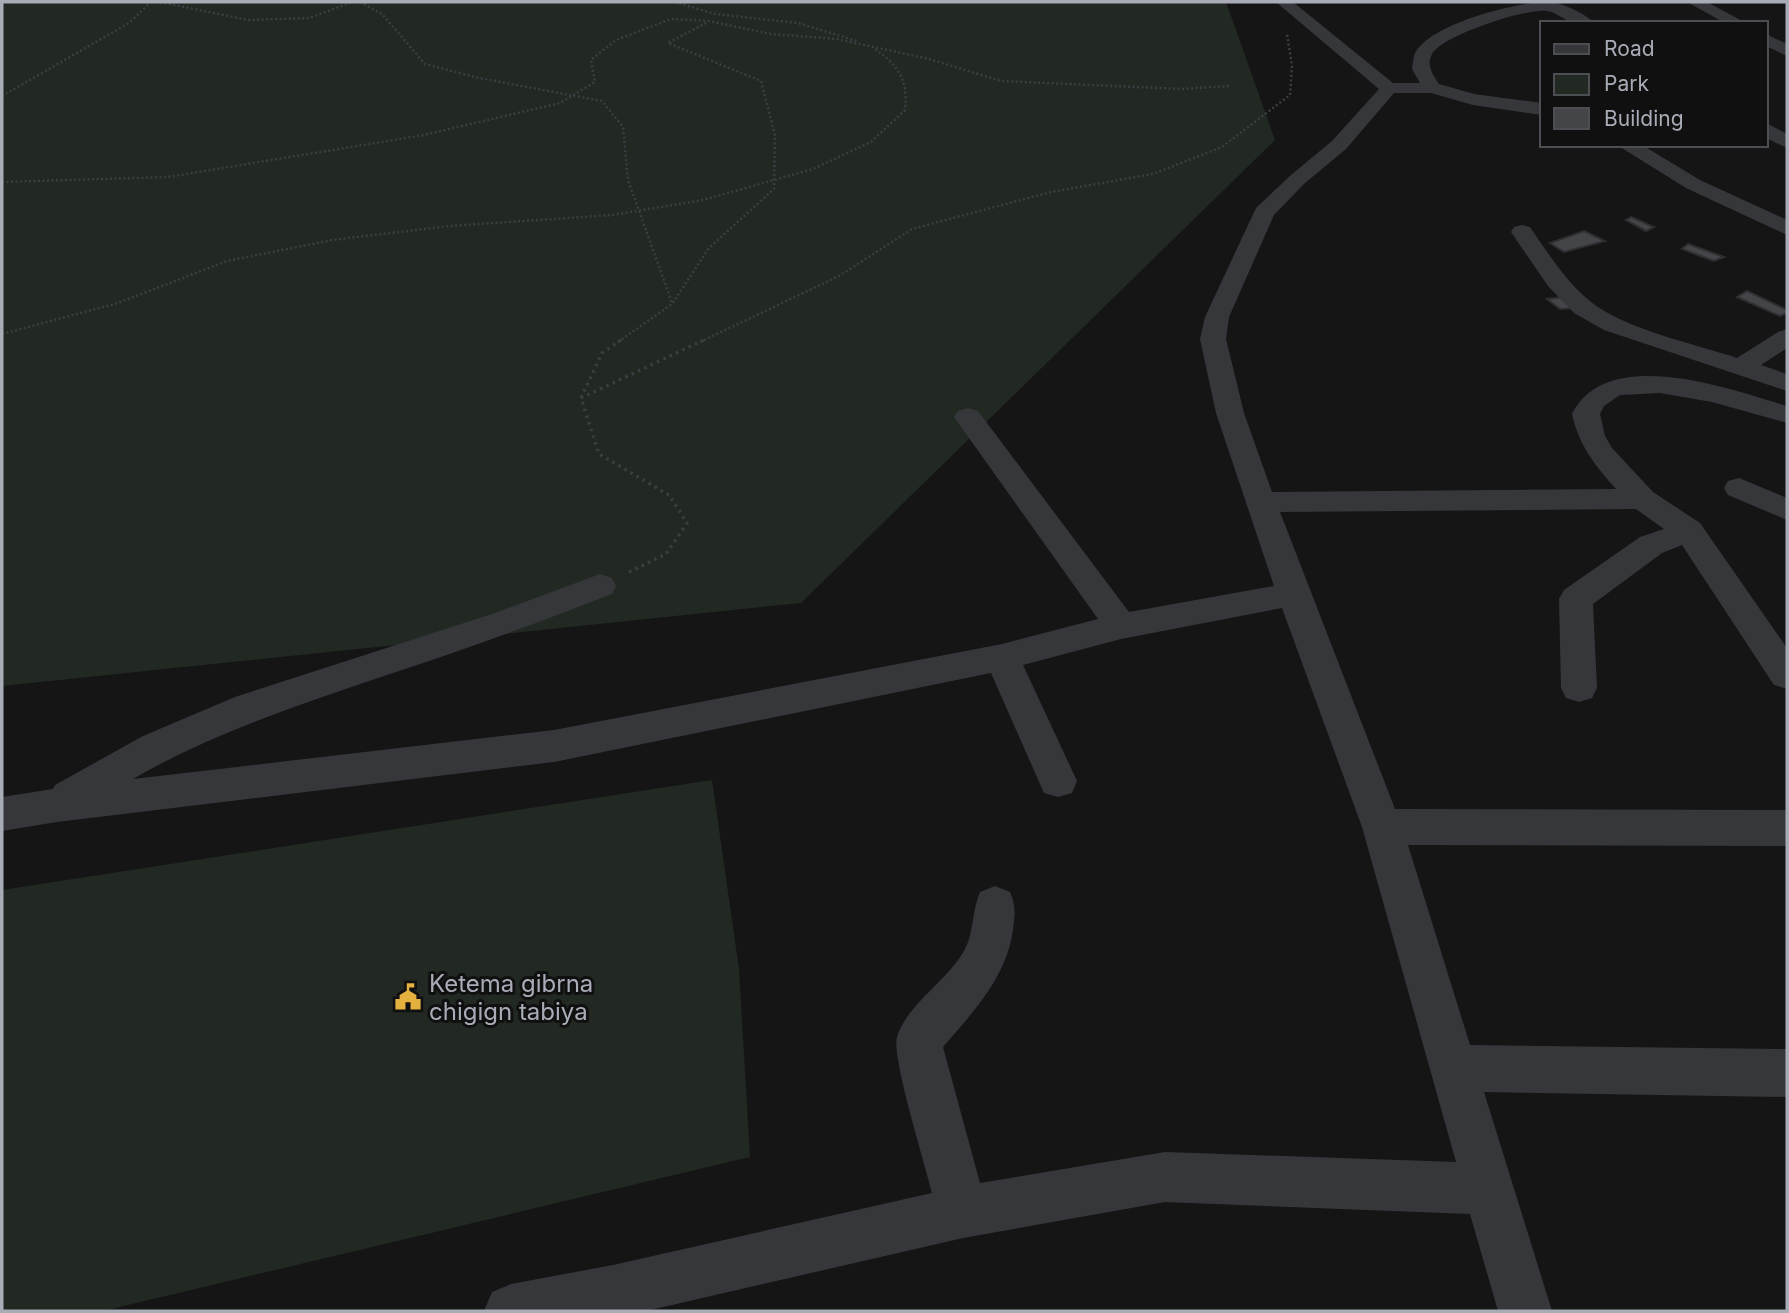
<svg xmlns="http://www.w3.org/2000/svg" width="1789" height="1313" font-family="Inter,sans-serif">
<rect width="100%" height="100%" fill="#151516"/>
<g fill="#212922">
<polygon points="2,2 1226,2 1275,140 801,603 2,686"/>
<polygon points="712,780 739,969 750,1157 103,1311 2,1311 2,890"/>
</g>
<g fill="#444549" stroke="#2f2f32" stroke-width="2">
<polygon points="1631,217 1654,227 1646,231 1626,220"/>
<polygon points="1584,231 1605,241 1564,252 1550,243"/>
<polygon points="1688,244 1724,257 1714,261 1682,249"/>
<polygon points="1747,291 1787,310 1787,313 1780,316 1737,297"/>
<polygon points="1564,297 1576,308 1560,309 1547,299"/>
</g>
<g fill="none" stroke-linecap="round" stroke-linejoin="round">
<g stroke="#3c3e42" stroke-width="2.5" stroke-dasharray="2 2.5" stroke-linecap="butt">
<polyline points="160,2 248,20 309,18 352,2"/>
<polyline points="360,2 382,14 425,64 479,78 602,101 623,127 628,180 672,303"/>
<polyline points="675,2 715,14 798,23 857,41"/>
<polyline points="2,96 129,23 151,2"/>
<polyline points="2,182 168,177 424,135 560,103 595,82 591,60 616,40 671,19 709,21 771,34 837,39 929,59 1001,81 1181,89 1229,86"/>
<path d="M2 334 118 303 227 261 332 240 449 226 612 215 703 200 813 169 871 142 905 110C908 80 899 66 875 49"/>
<polyline points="618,342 672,304 709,248 774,189 775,135 761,81 668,43 708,22"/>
<polyline points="700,342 839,276 912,229 1051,192 1153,174 1222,147 1290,95 1292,66 1287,34"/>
</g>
<g stroke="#3c3e42" stroke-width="3.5" stroke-dasharray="2.5 4.5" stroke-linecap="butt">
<polyline points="621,340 602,353 581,398 599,454 669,495 687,523 666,554 627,573"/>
<polyline points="581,398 704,340"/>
</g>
<g fill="#36373b" fill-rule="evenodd">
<path d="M1276 2H1293L1393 83H1420L1412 69C1413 64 1413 58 1415 53 1430 23 1523 0 1551 2 1562 3 1586 14 1594 23 1587 23 1579 24 1572 22 1564 20 1556 12 1547 11 1528 7 1441 36 1432 54 1426 66 1433 75 1439 84L1474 94 1542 103V115L1473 105 1431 93H1394L1346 149 1305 183 1274 215 1229 317 1226 339 1244 413 1272 492 1616 489C1595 465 1579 446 1572 414 1607 344 1730 389 1787 406V423L1712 402 1660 393 1620 395 1604 406 1600 414 1605 436 1612 448 1653 492 1700 523 1787 648V689L1774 685 1682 545 1662 553 1593 604 1597 688 1592 698 1579 702 1566 698 1561 688 1559 599 1564 590 1640 537 1664 529 1636 509 1280 512 1395 809 1787 810V846L1408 845 1470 1045 1787 1049V1097L1484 1092 1552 1311H1498L1470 1214 1165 1202 963 1238 646 1311H484L492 1292 511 1284 613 1265 932 1193C926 1167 891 1056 897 1037 907 1004 949 980 965 949 974 932 972 910 980 892L995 886 1010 892C1016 906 1015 914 1013 930 1006 978 974 1011 943 1047L980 1183 1165 1152 1456 1162 1362 827 1282 608 1121 639 1023 665 1077 781 1072 793 1058 797 1044 793 991 673 554 762 57 822 2 831V797L53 789 55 785 143 736 235 697 495 613 600 574 612 578 616 586 612 594C538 623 465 649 390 674 302 704 214 732 133 779L554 730 1002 644 1098 619 954 417 958 411 968 408 978 411 1129 612 1274 586 1216 413 1200 339 1205 317 1256 208 1291 175 1332 141 1379 89Z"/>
<polygon points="1687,2 1707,2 1746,23 1725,23"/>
<polygon points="1766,34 1787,44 1787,56 1766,46"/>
<polygon points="1766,123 1787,134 1787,148 1766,138"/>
<polygon points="1617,145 1642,145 1700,180 1787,220 1787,235 1686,188"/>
<path d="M1522 225 1530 227C1548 253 1566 282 1591 302 1625 329 1695 344 1737 358L1778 332 1787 329V348L1761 365 1787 374V391L1604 330 1574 313 1548 286 1511 232 1514 227Z"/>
<polygon points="1739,478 1787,498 1787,520 1728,495 1724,488 1728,481"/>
</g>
</g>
<defs>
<g id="civic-bare" transform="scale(2.1)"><path d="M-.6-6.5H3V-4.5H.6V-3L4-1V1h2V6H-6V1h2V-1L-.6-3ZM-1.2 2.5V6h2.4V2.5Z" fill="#e4b03f" stroke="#101011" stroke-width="2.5" paint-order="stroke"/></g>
</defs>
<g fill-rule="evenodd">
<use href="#civic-bare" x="408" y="997"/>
</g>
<g text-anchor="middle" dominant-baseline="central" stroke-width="6" stroke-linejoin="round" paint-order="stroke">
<g font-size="24" fill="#a8acb6" stroke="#101011" text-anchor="start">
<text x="429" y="983">Ketema gibrna<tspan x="429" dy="28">chigign tabiya</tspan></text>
</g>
</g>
<rect width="1789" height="1313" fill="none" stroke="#a8acb6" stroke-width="7"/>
<rect x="1540" y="21" width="228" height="126" fill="#101011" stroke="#4d4e53" stroke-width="2"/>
<rect x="1554" y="44" width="35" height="10" fill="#36373b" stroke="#4d4e53" stroke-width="2"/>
<text x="1604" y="56" font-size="21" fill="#a8acb6">Road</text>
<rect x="1554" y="74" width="35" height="21" fill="#212922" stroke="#4d4e53" stroke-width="2"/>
<text x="1604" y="91" font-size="21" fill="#a8acb6">Park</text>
<rect x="1554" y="108" width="35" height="21" fill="#444549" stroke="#4d4e53" stroke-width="2"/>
<text x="1604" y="126" font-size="21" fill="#a8acb6">Building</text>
</svg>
